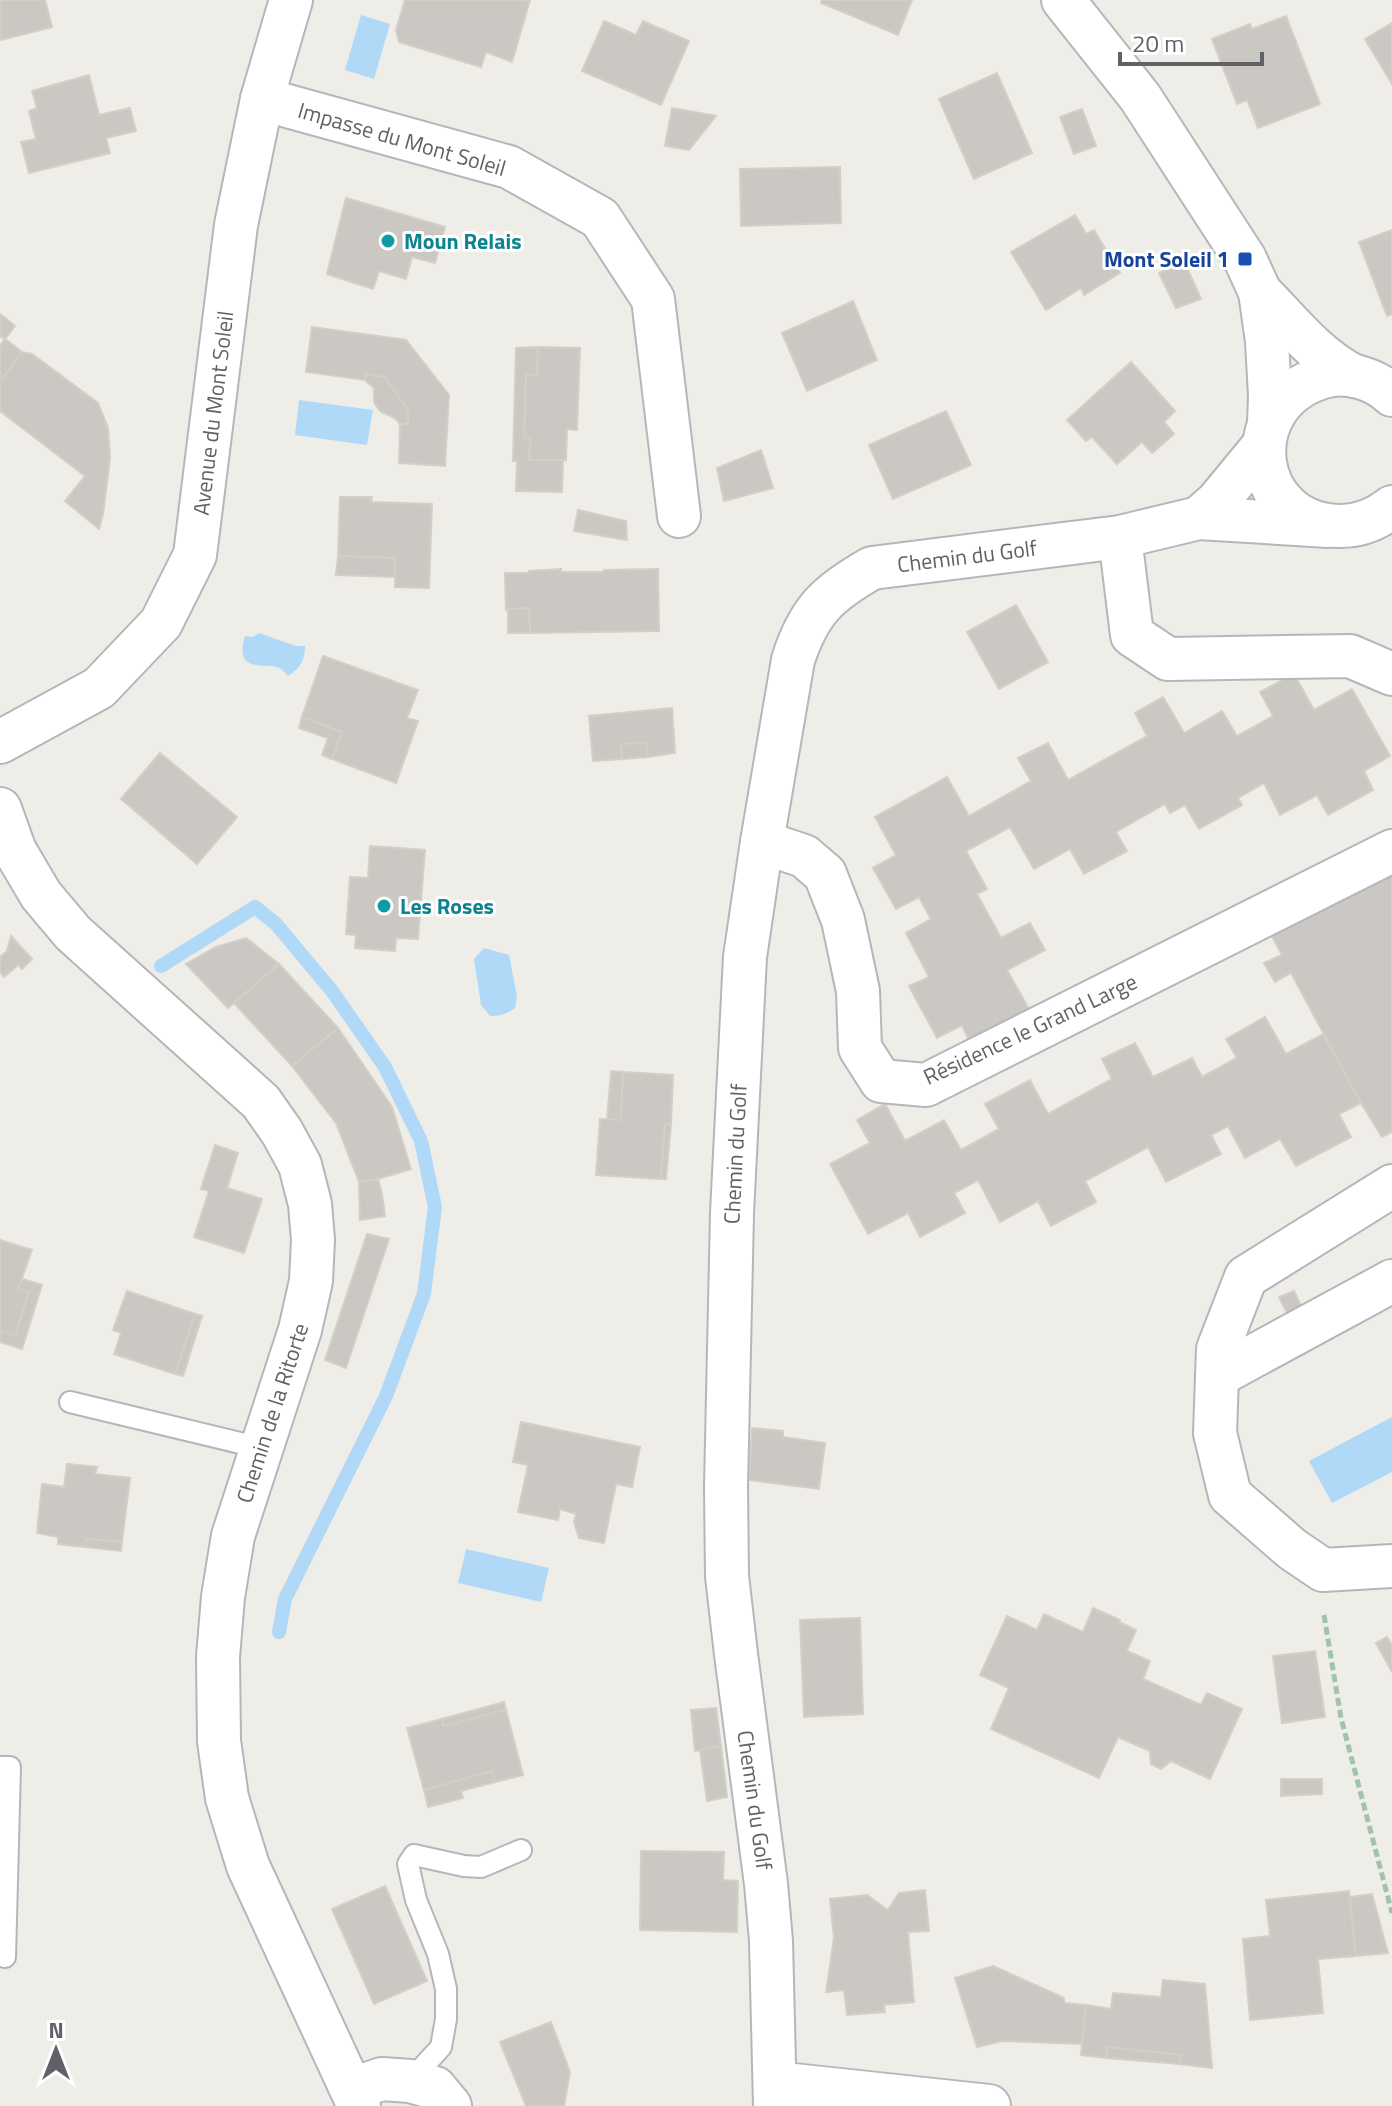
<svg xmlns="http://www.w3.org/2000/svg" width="1392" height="2106" font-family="'Titillium Web',sans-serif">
<rect width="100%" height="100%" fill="#efede7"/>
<g fill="#b0d9f7">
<polygon points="361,15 390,24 374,79 345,70"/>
<polygon points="299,400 373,410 367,445 295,435"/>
<path d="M259 633 296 646H305C305 661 300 668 288 676 276 660 267 669 252 664 239 660 242 645 245 636L253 637Z"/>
<path d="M484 948 509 955 517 996 515 1008C507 1014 500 1016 490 1016L481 1005 474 959Z"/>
<polygon points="1392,1417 1392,1472 1332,1503 1309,1461"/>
<polygon points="466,1549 549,1568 541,1602 458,1583"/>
</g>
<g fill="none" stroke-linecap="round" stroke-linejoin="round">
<polyline stroke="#b0d9f7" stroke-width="14" points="161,966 255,907 276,924 332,991 385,1067 421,1141 435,1207 424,1294 386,1396 285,1599 279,1632"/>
</g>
<g fill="#cbc8c4" stroke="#d3cfc6" stroke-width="2">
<polygon points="0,0 45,0 52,27 1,40"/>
<polygon points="405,0 530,0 512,62 486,52 481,67 399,42 396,30"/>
<polygon points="822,0 912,0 898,35 821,3"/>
<polygon points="1286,16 1320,104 1258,128 1247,100 1237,104 1212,39 1250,24 1252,29"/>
<polygon points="604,21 636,35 643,21 689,41 661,105 582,71"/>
<polygon points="1392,23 1392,84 1365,39"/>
<polygon points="997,73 1032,153 974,179 939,99"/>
<polygon points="89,75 99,115 130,108 136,131 106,138 110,153 29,173 21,142 36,139 29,111 37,108 32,91"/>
<polygon points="672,108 716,116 689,150 665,146"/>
<polygon points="1082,109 1096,146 1074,154 1060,117"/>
<polygon points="840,167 841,223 741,226 740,169"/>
<polygon points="346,198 445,227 435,263 412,257 406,279 379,271 373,289 327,274"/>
<polygon points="1075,215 1086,234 1094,230 1120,273 1084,295 1081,288 1046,310 1011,252"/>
<polygon points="1392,230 1392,314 1387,316 1359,242"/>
<polygon points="1184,261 1201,299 1176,308 1159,273"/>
<polygon points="853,301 877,360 807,391 782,333"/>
<polygon points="0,314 15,326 5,339 0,336"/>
<polygon points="312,327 406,340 449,395 445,466 399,463 400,424 408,424 408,410 385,377 366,374 365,380 306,372"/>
<polygon points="5,339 22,352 0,382 0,346"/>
<polygon points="538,347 580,348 577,430 567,429 566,460 529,460 530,438 524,438 526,374 537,375"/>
<polygon points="538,347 537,375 526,374 524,438 530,438 529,460 563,460 562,492 516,491 517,461 513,461 516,348"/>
<polygon points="22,352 32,354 98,403 108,428 110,458 103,514 99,529 65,501 85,476 0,411 0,382"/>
<polygon points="1131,362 1175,411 1164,422 1174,434 1152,453 1142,442 1117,464 1092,437 1086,441 1067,420"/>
<polygon points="366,374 385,377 408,410 408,424 400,424 395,418 381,412 377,407 374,402 374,388 365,380"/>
<polygon points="946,411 971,465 893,499 869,445"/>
<polygon points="761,450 773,488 724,501 717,468"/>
<polygon points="340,497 372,497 371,502 432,504 429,588 395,587 395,558 338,556"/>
<polygon points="578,510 626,521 627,540 574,531"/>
<polygon points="338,556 395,558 395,577 336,575"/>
<polygon points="561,569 561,572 604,572 604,570 658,569 659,631 530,633 529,608 506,610 505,573 529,573 529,571"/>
<polygon points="1016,605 1048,662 999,689 967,632"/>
<polygon points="529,608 530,633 508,633 508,609"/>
<polygon points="323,656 418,690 407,718 418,721 396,783 332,759 342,732 302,717"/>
<polygon points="1294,674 1314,710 1352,689 1390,756 1364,771 1373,790 1328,815 1317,795 1280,815 1264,783 1238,798 1242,805 1199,829 1185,805 1170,813 1165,804 1116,832 1127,851 1084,874 1070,849 1034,869 1010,827 966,851 987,889 977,894 1001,938 1030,923 1045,950 1007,970 1029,1009 970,1042 962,1025 937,1038 909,986 929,977 906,933 931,919 919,897 896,909 873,868 896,855 875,817 947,777 969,816 1031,781 1018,758 1048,743 1068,780 1147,736 1135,713 1163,697 1184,733 1222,711 1237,736 1273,716 1260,692"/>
<polygon points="672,708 675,753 647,757 646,743 621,744 622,759 593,761 589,716"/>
<polygon points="302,717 342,732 332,759 322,755 328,738 299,728"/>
<polygon points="646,743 647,757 622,759 621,744"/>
<polygon points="160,753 237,817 197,864 121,799"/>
<polygon points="370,846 425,850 418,939 396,938 395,951 355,948 356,935 346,934 350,877 368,878"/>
<polygon points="1392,862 1392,1132 1382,1137 1361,1103 1291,973 1275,982 1264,963 1282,955 1268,929"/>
<polygon points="11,936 32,959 22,969 18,965 4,977 0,972 0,957 7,951"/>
<polygon points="246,938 279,964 228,1008 186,964 216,947"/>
<polygon points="279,964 338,1028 292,1066 234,1003"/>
<polygon points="1265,1017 1286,1054 1323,1034 1361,1103 1339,1114 1351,1137 1296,1166 1280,1139 1245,1158 1228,1126 1211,1135 1221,1154 1166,1182 1148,1147 1085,1181 1096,1202 1051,1226 1038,1201 1000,1222 978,1180 954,1193 965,1213 920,1237 908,1213 868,1234 830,1164 870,1143 857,1120 885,1104 905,1141 944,1120 961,1150 999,1129 985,1104 1030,1080 1048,1114 1112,1079 1102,1059 1135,1043 1153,1077 1192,1058 1202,1077 1237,1058 1226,1039"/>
<polygon points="338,1028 392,1107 411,1169 378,1179 359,1182 336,1123 292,1066"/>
<polygon points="611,1071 623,1072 621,1120 607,1120"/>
<polygon points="623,1072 673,1075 671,1124 665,1124 661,1179 596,1175 600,1119 621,1120"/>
<polygon points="665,1124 671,1124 666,1179 661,1179"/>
<polygon points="215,1145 238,1153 227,1188 262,1199 244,1253 194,1237 209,1191 201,1189"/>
<polygon points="378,1179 382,1194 385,1216 360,1220 359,1182"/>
<polygon points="367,1234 389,1239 346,1368 325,1360"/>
<polygon points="0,1240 32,1250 18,1289 29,1292 15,1336 0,1331"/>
<polygon points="22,1279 42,1285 22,1349 0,1342 0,1331 15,1336 29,1292 18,1289"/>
<polygon points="127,1291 195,1314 175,1374 114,1354 121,1333 113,1330"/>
<polygon points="1294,1291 1304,1312 1290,1319 1279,1297"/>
<polygon points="195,1314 202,1316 183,1376 175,1374"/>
<polygon points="521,1422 640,1447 632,1487 616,1484 604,1543 579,1538 574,1522 576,1514 560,1509 558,1520 518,1512 528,1465 513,1462"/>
<polygon points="752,1428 783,1431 783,1437 825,1443 819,1489 749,1480"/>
<polygon points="67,1464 97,1467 95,1474 130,1478 122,1542 86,1539 84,1547 58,1544 58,1537 37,1533 42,1484 64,1487"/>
<polygon points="86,1539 122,1542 121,1551 84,1547"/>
<polygon points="1093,1608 1120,1620 1119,1622 1136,1630 1127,1651 1150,1661 1143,1679 1201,1705 1207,1693 1242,1709 1210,1779 1171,1761 1161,1769 1151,1764 1150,1751 1118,1737 1099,1778 991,1729 1009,1688 980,1675 1007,1616 1037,1630 1044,1614 1083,1632"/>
<polygon points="860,1618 863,1714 804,1717 800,1620"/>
<polygon points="1387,1637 1392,1645 1392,1672 1376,1643"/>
<polygon points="1315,1651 1325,1717 1282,1723 1273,1656"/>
<polygon points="504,1702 506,1710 443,1726 442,1719"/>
<polygon points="716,1708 721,1746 695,1751 691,1710"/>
<polygon points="506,1710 523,1775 495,1782 492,1771 424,1790 407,1728 442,1719 443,1726"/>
<polygon points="721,1746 727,1797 707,1801 700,1750"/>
<polygon points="492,1771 495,1782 461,1791 463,1798 428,1807 424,1790"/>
<polygon points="1281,1779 1322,1779 1322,1794 1281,1796"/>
<polygon points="641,1851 724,1852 723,1880 738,1881 737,1932 640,1930"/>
<polygon points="385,1886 427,1981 374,2004 332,1909"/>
<polygon points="925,1890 929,1931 908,1932 914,2002 884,2005 885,2012 847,2015 844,1990 826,1992 834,1938 830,1899 867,1895 888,1910 899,1893"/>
<polygon points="1349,1891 1356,1956 1318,1959 1323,2013 1250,2020 1243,1939 1270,1936 1266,1900"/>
<polygon points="1372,1894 1388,1953 1356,1956 1350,1897"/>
<polygon points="993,1966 1064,1998 1064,2003 1086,2005 1082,2044 1002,2041 977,2047 955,1978"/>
<polygon points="1163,1980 1205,1984 1212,2068 1179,2064 1181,2055 1107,2047 1107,2058 1081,2055 1086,2005 1111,2009 1113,1993 1161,1997"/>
<polygon points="551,2022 570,2072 564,2106 526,2106 500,2042"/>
<polygon points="1107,2047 1181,2055 1179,2064 1107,2058"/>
</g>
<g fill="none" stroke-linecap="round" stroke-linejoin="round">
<g stroke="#b4b7ba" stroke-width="24">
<g id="service">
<polyline points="70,1402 261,1448"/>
<polyline points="0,1767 10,1767 5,1957"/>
<polyline points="410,2081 441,2047 446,2019 446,1989 438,1954 416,1900 408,1864 414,1855 464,1866 481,1867 521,1850"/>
</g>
</g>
<g stroke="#b4b7ba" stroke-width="46">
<g id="minor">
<polyline points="1063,0 1140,97 1245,259 1260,292 1267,341 1270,396 1269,423"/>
<polyline points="262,99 509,167 600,218 653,299 679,516"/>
<path d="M1260 292C1289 321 1316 357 1354 376"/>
<path d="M1392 395C1375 379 1347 370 1323 377 1234 404 1251 526 1341 526 1360 526 1377 519 1392 507"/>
<polyline points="1199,518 1217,502 1264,445"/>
<polyline points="1120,537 1132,635 1168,659 1350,656 1392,674"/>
<polyline points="0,742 99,688 161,623 195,555 236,225 262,99 291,0"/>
<polyline points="0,809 15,851 41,895 73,933 261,1102 282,1132 300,1165 310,1204 313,1240 311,1281 300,1330 233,1536 223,1597 218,1657 219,1741 227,1798 248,1866 359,2106"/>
<polyline points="762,842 804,856 825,874 843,920 858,991 860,1048 881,1081 926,1085 1392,851"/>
<polyline points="1392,1186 1246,1277 1218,1349 1215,1433 1230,1495 1292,1549 1323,1570 1392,1566"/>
<polyline points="1217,1376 1392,1281"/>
<polyline points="775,2083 989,2106"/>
<polyline points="352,2089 382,2079 410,2081 435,2088 450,2106"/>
<path d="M775 2106 771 1941 766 1884 736 1654 727 1576 726 1487 732 1213 745 957 762 842 793 660C809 610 828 593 872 568L1120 537 1199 518 1328 526"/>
</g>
</g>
<polyline stroke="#a0c4aa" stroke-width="5" stroke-dasharray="8 4" stroke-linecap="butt" points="1324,1615 1341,1718 1392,1913"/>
<use href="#service" stroke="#fff" stroke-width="20"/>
<use href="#minor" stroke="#fff" stroke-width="42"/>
</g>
<g fill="#0f9aa8" stroke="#fff" stroke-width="3">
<circle cx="388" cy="241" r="8"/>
<circle cx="384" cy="906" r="8"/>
</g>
<rect fill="#1a4fb4" stroke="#fff" stroke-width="3" x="1237" y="251" width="16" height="16" rx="4"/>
<g text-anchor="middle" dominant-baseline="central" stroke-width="6" stroke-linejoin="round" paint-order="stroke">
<g font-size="22" fill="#5f6266" stroke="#fff">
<text transform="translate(402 139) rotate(16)">Impasse du Mont Soleil</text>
<text transform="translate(213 413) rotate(-83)">Avenue du Mont Soleil</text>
<text transform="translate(967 556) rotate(-7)">Chemin du Golf</text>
<text transform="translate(1030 1029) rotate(-25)">Résidence le Grand Large</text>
<text transform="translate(735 1154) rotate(-87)">Chemin du Golf</text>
<text transform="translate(272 1413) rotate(-72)">Chemin de la Ritorte</text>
<text transform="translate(755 1800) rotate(82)">Chemin du Golf</text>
</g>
<g font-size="22" font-weight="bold" fill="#0d838f" stroke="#fff" text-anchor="start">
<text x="404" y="241">Moun Relais</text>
<text x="400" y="906">Les Roses</text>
</g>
<g font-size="22" font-weight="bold" fill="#164399" stroke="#fff" text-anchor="end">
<text x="1229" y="259">Mont Soleil 1</text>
</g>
</g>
<g transform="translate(56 2050)" stroke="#ffffff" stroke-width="6" paint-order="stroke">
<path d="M0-6L14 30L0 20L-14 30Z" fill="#5f6266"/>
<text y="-12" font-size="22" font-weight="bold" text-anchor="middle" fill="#5f6266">N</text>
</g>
<path d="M1120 52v12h142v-12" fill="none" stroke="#5f6266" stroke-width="4"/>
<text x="1132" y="52" font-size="24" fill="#5f6266" stroke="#ffffff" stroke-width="6" paint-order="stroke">20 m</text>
</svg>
